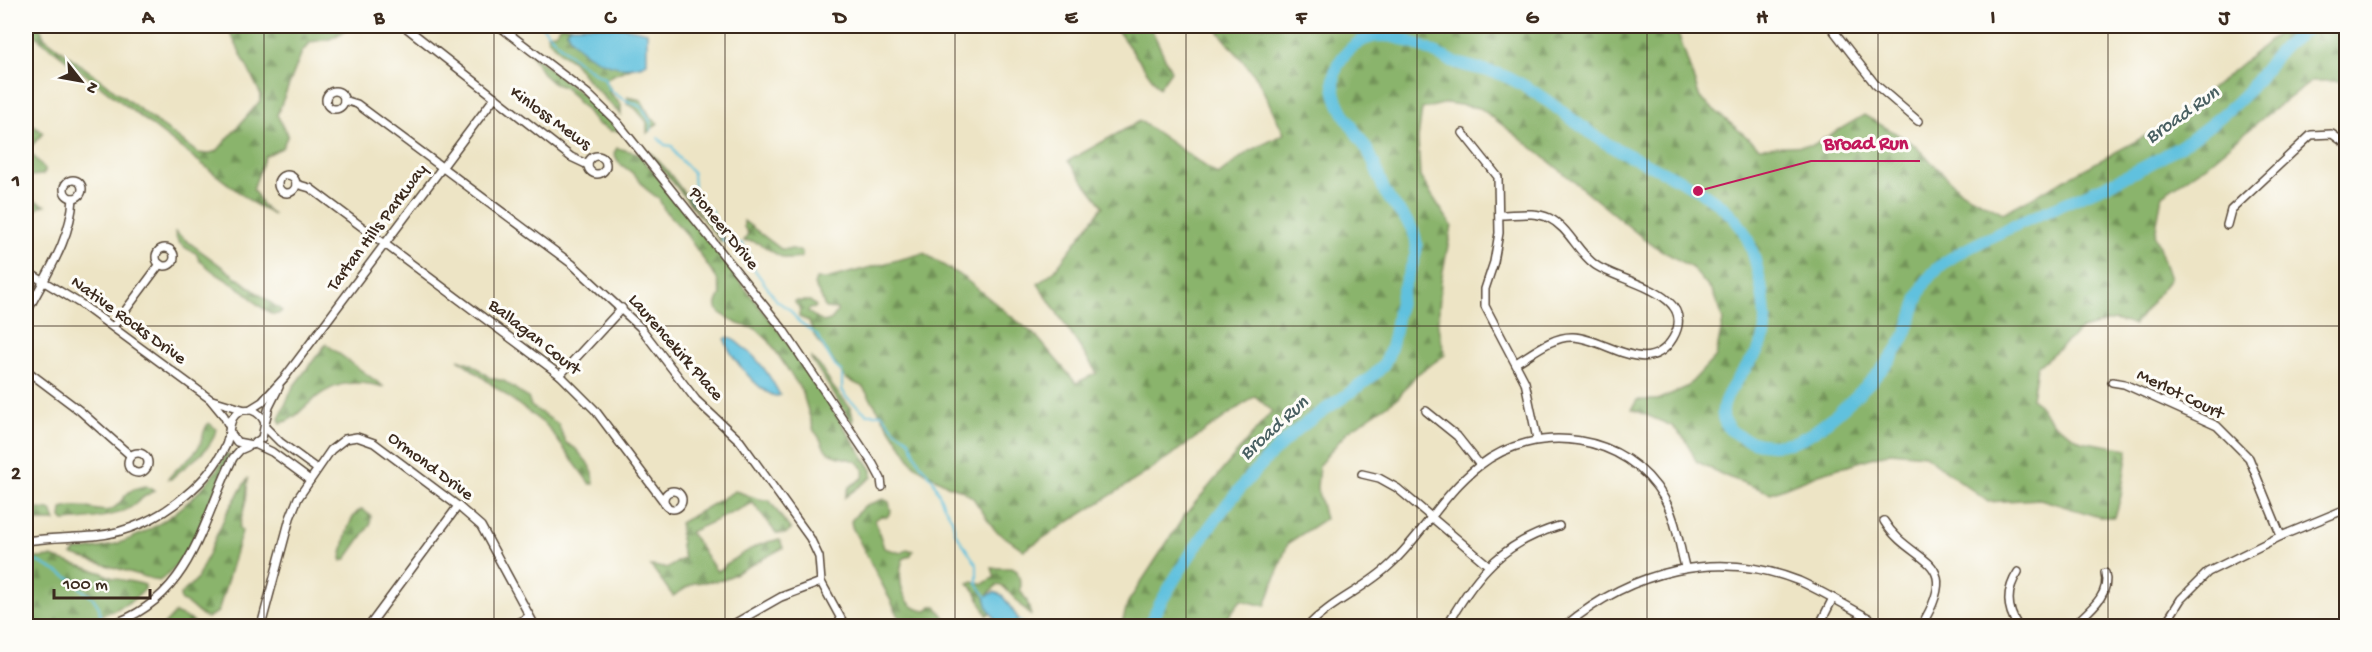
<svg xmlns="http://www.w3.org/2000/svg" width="2372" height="652" font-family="'Gochi Hand',sans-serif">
<defs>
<pattern id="forest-firs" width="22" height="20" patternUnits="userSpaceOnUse" patternTransform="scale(1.5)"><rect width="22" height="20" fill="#8ab46c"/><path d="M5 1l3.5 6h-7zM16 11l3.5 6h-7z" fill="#729358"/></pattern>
</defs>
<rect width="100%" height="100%" fill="#fdfcf7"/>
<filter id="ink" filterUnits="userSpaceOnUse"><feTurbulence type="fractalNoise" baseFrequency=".0167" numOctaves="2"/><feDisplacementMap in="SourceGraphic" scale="12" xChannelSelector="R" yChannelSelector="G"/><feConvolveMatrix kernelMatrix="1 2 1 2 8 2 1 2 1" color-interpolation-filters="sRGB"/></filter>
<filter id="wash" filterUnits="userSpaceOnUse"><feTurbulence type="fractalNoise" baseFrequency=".008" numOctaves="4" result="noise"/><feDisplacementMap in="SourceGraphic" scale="24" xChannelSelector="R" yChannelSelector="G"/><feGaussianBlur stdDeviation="1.35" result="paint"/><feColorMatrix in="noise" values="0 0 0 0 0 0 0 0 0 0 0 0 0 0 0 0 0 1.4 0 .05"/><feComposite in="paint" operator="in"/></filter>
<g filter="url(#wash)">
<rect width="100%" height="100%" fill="#ede4c5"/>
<g fill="url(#forest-firs)" stroke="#626f45" stroke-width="1.5">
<polygon points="26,26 41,26 40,28 45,38 198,153 207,154 217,151 260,101 261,95 227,26 355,26 330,39 311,42 302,52 277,115 288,135 282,148 265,156 253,189 263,206 274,215 253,203 26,29"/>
<path d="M561 26H570L567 31C570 39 576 44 583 49 600 64 616 68 638 65L613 75 605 81 610 88 609 92 621 105V115L589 82 573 61 562 54 548 39 547 34 555 33Z"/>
<polygon points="1114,26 1150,26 1171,71 1159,88"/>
<polygon points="1214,26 1670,26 1679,36 1700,98 1759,147 1813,145 1864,115 1911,142 1962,192 2003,213 2173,121 2287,26 2346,26 2346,86 2341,81 2312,81 2264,117 2204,167 2162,195 2155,235 2170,279 2134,325 2114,320 2082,329 2037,367 2032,398 2054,424 2081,441 2128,449 2121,496 2115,517 2099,517 2040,499 1988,502 1925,455 1891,452 1819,474 1771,493 1725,476 1696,461 1686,440 1672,426 1632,409 1637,400 1657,400 1687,387 1716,356 1723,320 1713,293 1692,268 1649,243 1534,149 1480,108 1447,103 1422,109 1418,139 1420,177 1452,226 1441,281 1438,325 1445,355 1416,375 1398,398 1347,432 1319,465 1317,488 1325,519 1288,543 1265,606 1241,600 1221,626 1121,626 1128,602 1185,515 1272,411 1255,396 1140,477 1024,550 995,530 973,498 960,489 949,486 914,465 863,387 846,379 814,335 809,321 799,317 800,308 795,303 795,301 810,301 816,306 815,308 809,309 808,312 823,322 831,320 837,312 837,309 825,308 822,299 814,285 816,279 826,279 924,253 964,278 1037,337 1076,383 1097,373 1038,284 1055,270 1103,206 1068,161 1140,121 1218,175 1248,152 1284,134 1257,78"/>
<polygon points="530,53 600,109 619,131 611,131 597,124 585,108 578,103 575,97 563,87 553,83 544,75"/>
<polygon points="628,97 641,100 651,118 658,123 647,133 647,122 635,108 627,104"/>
<polygon points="26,119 43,133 28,150 45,169 45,172 42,175 30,176 26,182"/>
<path d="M617 148 637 153 652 170 796 353 872 470V477L845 497 849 487 863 478C867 454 840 462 828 452 822 447 821 437 814 431L802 391 769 341 756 329 738 324 720 313C714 306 717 302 721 294L717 279 684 231 665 211 659 199 646 189 635 175 619 163 614 153Z"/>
<polygon points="650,152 667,170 702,217 708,221 722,243 649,153"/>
<path d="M26 198 45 205C30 208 31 225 26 238Z"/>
<path d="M744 221 781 249H793L802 252V257C777 267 767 238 744 241L748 233 744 227Z"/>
<path d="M175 232 282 311 278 314H272L258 305 244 291 215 273 199 260 196 253C186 249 176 244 175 232Z"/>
<path d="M326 344 384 387C350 378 330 383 305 407 296 415 292 420 281 423L279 419 293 387Z"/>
<path d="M810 357C824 368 824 374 833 387 842 399 855 408 853 424Z"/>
<polygon points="458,359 472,364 490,378 504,381 528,398 531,406 558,424 566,443 575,448 587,462 593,473 594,484 590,484 547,426"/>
<path d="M209 423 216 429C212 453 186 463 171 479H168C176 467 190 460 198 448 204 440 202 429 209 423Z"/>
<path d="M226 454 229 455C213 494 195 556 159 581L72 555 77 550C133 551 201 504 226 454Z"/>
<path d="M248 478 246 500 239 528 242 531 218 612 207 618C195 614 193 604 181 601L180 595 197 579 227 512Z"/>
<path d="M146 486 154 491C145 495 141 499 134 505 120 517 82 520 64 521L61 518 62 509C82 502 98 514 110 510 125 504 121 489 146 486Z"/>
<polygon points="26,490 29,505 36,509 51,510 55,521 26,521"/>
<path d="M735 491C747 494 758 501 769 500L791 530 785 534 776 533 753 503 690 532 715 569 718 571 725 567V565C741 555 761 540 780 540L783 548 723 580 694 583 673 596 651 566 668 568 684 558 681 548 680 523Z"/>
<path d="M883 499 889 502 891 511 887 517 881 516 875 520 884 548 901 553 907 549 913 551 911 555 903 559C896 578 902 610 927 611L931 606H936L948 622V626H904L852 527 851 521 863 507Z"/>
<path d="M362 509 371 516 370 525 346 559 342 561 341 558C345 543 347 516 362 509Z"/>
<path d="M51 557 103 573C114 581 131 580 145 585V589C119 618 62 626 26 625V559Z"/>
<polygon points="992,568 1012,568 1017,571 1021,584 1020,590 1027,601 1031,616 1003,586 997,585 986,596 991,613 987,615 975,591 968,583 973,581 983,584 995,577"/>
<polygon points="175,613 191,620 199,626 163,626"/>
</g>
<g fill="#60c1de" stroke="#4e767e" stroke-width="1.5">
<path d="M570 26C597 25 622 25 647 32V63C623 77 576 56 567 31Z"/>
<path d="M728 337C735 339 738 344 744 348 760 360 770 376 780 395L778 396C764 398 727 355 725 339Z"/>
<polygon points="994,592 1002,595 1018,618 1015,626 999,626 988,608 985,597"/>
</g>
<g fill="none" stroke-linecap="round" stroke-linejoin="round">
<g stroke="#60c1de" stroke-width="2">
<path d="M542 26C559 46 580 66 604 78 609 96 628 101 642 107L651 123V131"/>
<path d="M658 138 665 145 672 146 677 156 693 173 694 189 689 193C690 205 703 205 712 211L723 240 726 243 732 241 742 244 749 254 752 266 777 301 790 310 798 321 817 335 835 366 842 372V389L846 397 867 414H882L894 429 909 440 919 462 933 480 944 506 952 519 955 532 977 565V584L986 596"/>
<polyline points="26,560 39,562 75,581 81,589 93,598 99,607 101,619"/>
<polyline points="1019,620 1026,626"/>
</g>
<path stroke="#60c1de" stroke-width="12" d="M1148 626C1182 560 1233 489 1288 438 1308 419 1334 405 1356 388 1365 382 1374 376 1381 368 1396 348 1395 320 1401 297 1404 283 1411 270 1415 256 1423 228 1397 214 1385 192 1379 179 1376 165 1369 153 1350 120 1313 85 1349 50 1383 17 1424 51 1457 63 1474 69 1493 70 1509 78 1544 94 1573 123 1606 143 1646 167 1715 188 1741 227 1756 249 1770 314 1763 340 1756 365 1700 406 1733 432 1744 440 1759 445 1773 445 1776 445 1791 443 1794 442 1823 432 1888 369 1902 341 1914 320 1915 292 1932 274 1947 257 1975 245 1995 235 2053 206 2114 186 2169 153 2192 140 2227 113 2245 94 2259 79 2271 59 2286 45 2294 38 2303 32 2311 26"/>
</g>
</g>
<g filter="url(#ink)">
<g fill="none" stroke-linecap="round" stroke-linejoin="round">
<g stroke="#564637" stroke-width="10">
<g id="minor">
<polyline points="404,26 571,157 588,165"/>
<polyline points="499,26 588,94 617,122 782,328 873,464 881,479 882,487"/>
<polyline points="1830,26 1875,84 1918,121"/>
<circle cx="335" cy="100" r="9"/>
<polyline points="344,100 357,104 572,264 640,327 696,400 740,441 810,538 819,557 821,582 845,626"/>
<polyline points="1463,133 1498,177 1499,233 1494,262 1485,289 1485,306 1525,382 1537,439"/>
<circle cx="597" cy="165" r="9"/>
<circle cx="287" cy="184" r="9"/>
<circle cx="73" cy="189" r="9"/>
<polyline points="296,184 310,188 560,375 595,410 667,506"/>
<path d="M1499 215C1515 215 1535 211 1549 218 1568 227 1577 251 1594 264 1617 282 1700 292 1673 338 1648 380 1606 338 1573 337 1553 336 1533 353 1516 363"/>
<polyline points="2227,225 2231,210 2311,135 2332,134 2346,144"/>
<circle cx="165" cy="257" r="9"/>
<polyline points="26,271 81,304 210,399 224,416 229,426"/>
<path d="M26 314C45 276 71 241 73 198"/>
<polyline points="2341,323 2346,322"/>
<polyline points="113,327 160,264"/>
<polyline points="26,370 79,410 131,456"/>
<polyline points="560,375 622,308"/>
<polyline points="2112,382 2124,384 2217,426 2249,458 2281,536"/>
<polyline points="212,400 245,410"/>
<polyline points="249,410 262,402 285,377 495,97"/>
<polyline points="1426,411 1457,436 1480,465"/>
<polyline points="265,423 269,407 279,387"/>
<polyline points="266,428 280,442 317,469"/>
<polyline points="255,444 272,452 310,480"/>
<circle cx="138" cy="463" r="10"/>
<polyline points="1362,474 1379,478 1397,488 1489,566"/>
<circle cx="673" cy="500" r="9"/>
<path d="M1884 521C1911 566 1965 555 1921 626"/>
<path d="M26 541C49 537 71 538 94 536 128 533 161 517 186 495 202 482 217 464 226 445 230 435 228 422 235 415 246 404 260 411 265 423L262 438 252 445 237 442 230 432"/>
<path d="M2018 572C2006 590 2006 608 2018 626"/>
<path d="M1449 622C1478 572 1503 543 1559 526"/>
<path d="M107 626C191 600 200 526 233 458L240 450 247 447"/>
<polyline points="261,626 290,518 298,498 331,450 345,439 357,437 374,443 458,506 481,526 535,626"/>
<polyline points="369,626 458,506"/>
<polyline points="511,626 529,617"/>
<polyline points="730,626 781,597 821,582"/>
<path d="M1308 626C1332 601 1365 589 1391 564 1423 534 1444 493 1479 466 1536 421 1627 433 1664 498 1676 519 1679 544 1685 567"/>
<path d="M1565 626C1631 571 1717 548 1799 581 1828 594 1855 611 1883 626"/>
<polyline points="1819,626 1833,598"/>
<path d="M2073 626C2088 611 2111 596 2105 573"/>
<polyline points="2164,626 2181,599 2208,572 2281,536 2346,509"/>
</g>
</g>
<use href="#minor" stroke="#fff" stroke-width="7"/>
</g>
</g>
<path fill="none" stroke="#3b2a1e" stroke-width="1.5" stroke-opacity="0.55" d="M264 26V626M494 26V626M725 26V626M955 26V626M1186 26V626M1417 26V626M1647 26V626M1878 26V626M2108 26V626M26 326H2346"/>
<g text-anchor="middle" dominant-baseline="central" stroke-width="6" stroke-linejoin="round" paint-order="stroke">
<g font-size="18" fill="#3b2a1e" stroke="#fdfcf7">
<text transform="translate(550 119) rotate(36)">Kinloss Mews</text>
<text transform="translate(378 228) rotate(-53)">Tartan Hills Parkway</text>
<text transform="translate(723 229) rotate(51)">Pioneer Drive</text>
<text transform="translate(128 321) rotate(36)">Native Rocks Drive</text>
<text transform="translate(534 338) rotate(38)">Ballagan Court</text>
<text transform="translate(675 348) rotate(49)">Laurencekirk Place</text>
<text transform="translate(2180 395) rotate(26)">Merlot Court</text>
<text transform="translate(430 467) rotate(37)">Ormond Drive</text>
</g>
<g font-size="20" font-style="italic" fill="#485f61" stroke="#fdfcf7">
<text transform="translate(2183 116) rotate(-35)">Broad Run</text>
<text transform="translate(1275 429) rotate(-42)">Broad Run</text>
</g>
</g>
<path fill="none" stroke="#c2185b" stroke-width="2" d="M1698 191L1811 161H1920"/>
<circle fill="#c2185b" stroke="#fdfcf7" stroke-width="2" cx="1698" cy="191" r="6"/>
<g font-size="20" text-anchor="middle" font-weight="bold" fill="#c2185b" stroke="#fdfcf7" stroke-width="6" stroke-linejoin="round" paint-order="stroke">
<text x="1866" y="149">Broad Run</text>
</g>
<rect width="2372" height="652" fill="none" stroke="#fdfcf7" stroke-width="66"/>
<g transform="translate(81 81) rotate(121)" stroke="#fdfcf7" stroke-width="4.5" paint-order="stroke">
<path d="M0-4.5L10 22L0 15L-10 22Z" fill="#3b2a1e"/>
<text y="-9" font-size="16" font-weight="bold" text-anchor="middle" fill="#3b2a1e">N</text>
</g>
<path d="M54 589v9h96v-9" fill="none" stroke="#3b2a1e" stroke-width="3"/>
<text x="63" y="589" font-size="18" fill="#3b2a1e" stroke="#fdfcf7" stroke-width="4.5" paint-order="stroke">100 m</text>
<rect x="33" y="33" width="2306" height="586" fill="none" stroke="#3b2a1e" stroke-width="2"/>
<g font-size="20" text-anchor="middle" font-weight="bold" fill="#3b2a1e">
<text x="148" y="23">A</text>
<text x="379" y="23">B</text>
<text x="610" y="23">C</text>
<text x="840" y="23">D</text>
<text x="1071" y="23">E</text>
<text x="1301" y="23">F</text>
<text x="1532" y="23">G</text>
<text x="1762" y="23">H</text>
<text x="1993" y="23">I</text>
<text x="2224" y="23">J</text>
<text x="16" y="186">1</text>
<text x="16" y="479">2</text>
</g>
</svg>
